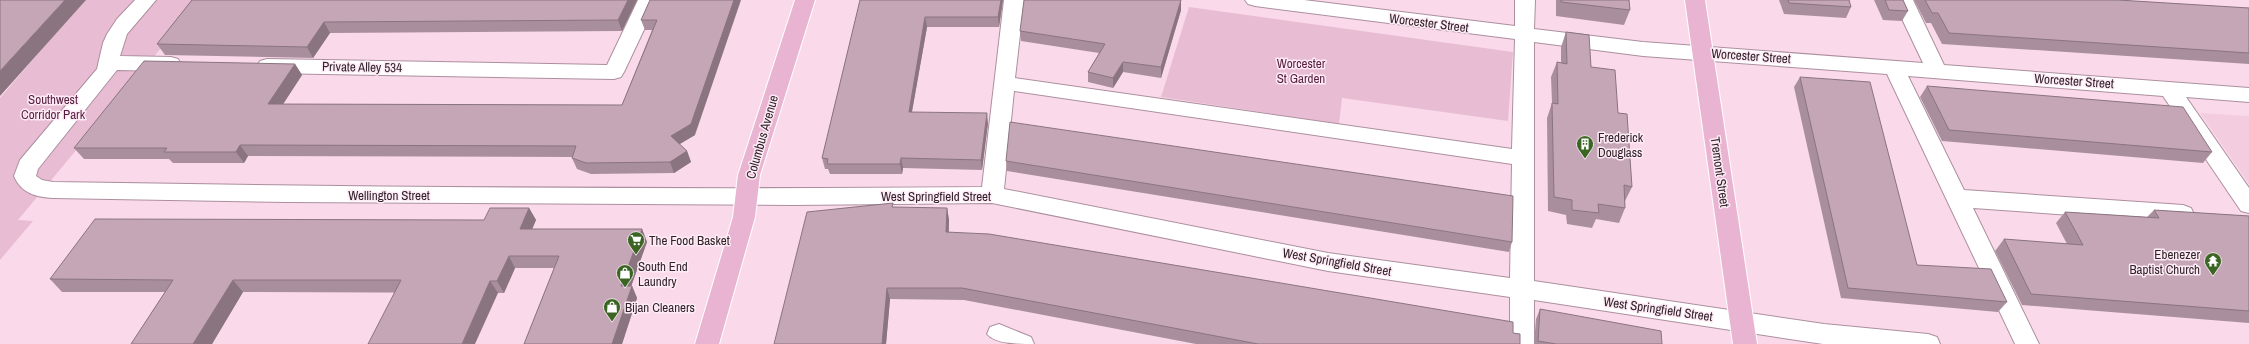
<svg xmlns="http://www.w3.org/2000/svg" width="2249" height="344" font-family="'Archivo Narrow',sans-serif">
<rect width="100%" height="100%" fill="#fadaea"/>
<polygon fill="#f4cce0" points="2200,113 2249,116 2249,184"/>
<g fill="#e8bdd3">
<polygon points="84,0 201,0 18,220 33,221 0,260 0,98"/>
<polygon points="1189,7 1513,52 1508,121 1342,98 1339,124 1161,97"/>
</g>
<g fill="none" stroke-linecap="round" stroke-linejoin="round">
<g stroke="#ac8f9e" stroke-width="2">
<g id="minor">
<path d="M135 0H156L127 34 120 56 171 57 178 59 181 64 178 69 171 71 117 70 38 169 36 176 42 180 53 182C362 187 672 190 982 187L1004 0H1024L1015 78 1512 149 1515 39 1255 6 1248 4 1245 0H1304L1515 26V0H1535L1534 29 1643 42 1923 63 1893 0H1913L1944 65 2249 88V102L2186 97 2249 188V213L2241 211 2163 96 1908 76 1964 190 2183 205 2191 208 2194 214 2191 220 2183 223 1973 208 2039 344H2015L1887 74 1643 56 1534 42V281L1824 324 1928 334 1937 337 1940 344H1823L1534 300V344H1510V297L1328 271 992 203 793 205 286 202 53 198C36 197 21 193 14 176L20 160 97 69 103 43 107 34 117 19ZM1014 91 1512 164 1510 278 1328 253 1004 189Z"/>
<polygon points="638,0 658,0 624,72 621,77 614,79 267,73 260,71 257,66 260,61 267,59 607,65"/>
<path d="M999 324 1031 337 1034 344C1019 344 995 344 987 334L990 327Z"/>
</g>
</g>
<g stroke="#fff" stroke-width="2">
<g id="major">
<polygon points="795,0 815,0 760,175 755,217 719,344 695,344 733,217 738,175"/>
<polygon points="1685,0 1705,0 1757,344 1733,344"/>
</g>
</g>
<use href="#minor" fill="#fff" fill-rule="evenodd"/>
<use href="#major" fill="#e9b4d1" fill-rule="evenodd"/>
</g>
<g fill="#a98f9d">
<polygon points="192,0 637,0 622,31 330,33 313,58 165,55 157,44"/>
<polygon points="650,0 695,135 679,144 687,151 691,162 674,173 591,174 577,169 572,158 573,157 248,156 244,163 173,163 169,159 84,159 74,148 295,64 302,75 283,104 622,105 652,30 645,30 641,20"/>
<polygon points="860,0 1003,0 999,27 927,27 912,112 988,123 982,170 903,168 902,174 830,174 828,169 825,169 822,158"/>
<polygon points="1181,0 1181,10 1161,78 1123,72 1113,88 1088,82 1088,72 1099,53 1021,41 1020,31"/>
<polygon points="1556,0 1629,0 1630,10 1624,25 1556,16"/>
<polygon points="1779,0 1849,0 1851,7 1846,18 1784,14"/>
<polygon points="1874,0 1903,0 1908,11 1902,21 1883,20"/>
<polygon points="1914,0 2118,0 2249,8 2249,64 1942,44 1931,23 1926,23"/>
<polygon points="1566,32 1591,67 1618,113 1632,187 1625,201 1625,208 1619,223 1596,219 1592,228 1567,224 1566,215 1548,211 1547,118 1552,103 1551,77 1557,62 1561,63 1561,47"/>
<polygon points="1800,77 1917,265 2007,302 1998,312 1841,298 1794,87"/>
<polygon points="1927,86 2212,152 2203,163 1942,141 1920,97"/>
<polygon points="1006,161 1512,242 1509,252 1007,171"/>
<polygon points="529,208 536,220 532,229 642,229 647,242 631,286 632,286 637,298 622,344 524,344 554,268 515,268 504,293 243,292 212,344 131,344 165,292 62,292 50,279 484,220"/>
<polygon points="894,208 947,208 949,220 949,232 1513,333 1520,344 1196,344 964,300 890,299 886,344 774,344"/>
<polygon points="2154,210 2249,216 2249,323 2022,305 1995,251 2004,239 2067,244 2056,223 2065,212 2147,217"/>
<polygon points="1540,309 1662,344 1534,344 1536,319"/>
</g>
<g fill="#8a747f">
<polygon points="65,0 86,0 0,96 0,71"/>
<polygon points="628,0 637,0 622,31 618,20"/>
<polygon points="734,0 741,0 695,135 675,147 671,136"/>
<polygon points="1001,0 1003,0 999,27 998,17"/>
<polygon points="1181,0 1181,10 1161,78 1161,67"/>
<polygon points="925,17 927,27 910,122 909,112"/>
<polygon points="324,22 330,33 313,58 307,47"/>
<polygon points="1123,62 1123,72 1113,88 1113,78"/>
<polygon points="295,64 302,75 276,115 268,104"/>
<polygon points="987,113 988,123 982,170 981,160"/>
<polygon points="240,145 248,156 244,163 236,152"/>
<polygon points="687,151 691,162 674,173 670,162"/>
<polygon points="901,158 903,168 902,174 900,164"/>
<polygon points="529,208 536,220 527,241 520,229"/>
<polygon points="947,208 949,220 948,244 946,232"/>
<polygon points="642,229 647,242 627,298 621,286"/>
<polygon points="509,256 515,268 504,293 497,281"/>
<polygon points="233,280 243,292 212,344 193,344"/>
<polygon points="490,281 498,293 475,344 462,344"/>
<polygon points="632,286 637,298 622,344 612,344"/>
<polygon points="887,288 890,299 886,344 882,344"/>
</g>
<g fill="#c5a6b6" stroke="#8a747f">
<polygon points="0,0 65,0 0,71"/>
<polygon points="192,0 628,0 618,20 324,22 307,47 157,44"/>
<polygon points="650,0 734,0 691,124 671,136 687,151 670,162 586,163 572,158 576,146 240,145 236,152 164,152 167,148 74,148 144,61 295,64 268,104 622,105 657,20 641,20"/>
<polygon points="860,0 1001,0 998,17 925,17 909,112 987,113 981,160 901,158 900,164 827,164 828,159 822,158"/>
<polygon points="1024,0 1181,0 1161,67 1123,62 1113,78 1088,72 1105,44 1020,31"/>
<polygon points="1561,0 1629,0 1630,10 1561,2"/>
<polygon points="1788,0 1849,0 1851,7 1789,3"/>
<polygon points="1885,0 1903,0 1908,11 1889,10"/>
<polygon points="1925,0 2118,0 2249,8 2249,53 1949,33 1938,13 1932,13"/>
<polygon points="1566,32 1589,35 1591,67 1615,70 1618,113 1627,114 1632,187 1624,185 1625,208 1598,204 1599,213 1572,210 1572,200 1554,197 1552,103 1558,104 1557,62 1567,64"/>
<polygon points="1800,77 1870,82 1917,265 1991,269 2007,302 1848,288"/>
<polygon points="1927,86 2183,107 2212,152 1949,130"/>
<polygon points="1010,122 1513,196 1512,242 1006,161"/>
<polygon points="893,203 892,207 947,208 946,232 989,234 1513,322 1513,333 1520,334 1520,344 1258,344 962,288 887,288 882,344 774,344 807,212"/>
<polygon points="490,208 529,208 520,229 642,229 621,286 632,286 612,344 524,344 559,256 509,256 497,281 490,281 462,344 368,344 401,280 233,280 193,344 131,344 173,280 50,279 95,219 484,220"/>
<polygon points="2154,210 2249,216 2249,311 2031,294 2004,239 2083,245 2065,212 2159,218"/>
<polygon points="1540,309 1661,331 1662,344 1556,344 1538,341"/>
</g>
<defs>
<g id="building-pin" transform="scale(0.9)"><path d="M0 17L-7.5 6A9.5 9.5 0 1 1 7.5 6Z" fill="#3a6522" stroke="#ffebf5"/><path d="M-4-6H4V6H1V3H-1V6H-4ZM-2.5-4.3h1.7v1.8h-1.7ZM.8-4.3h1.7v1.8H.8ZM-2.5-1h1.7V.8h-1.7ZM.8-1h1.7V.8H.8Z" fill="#fff"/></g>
<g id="supermarket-pin" transform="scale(0.9)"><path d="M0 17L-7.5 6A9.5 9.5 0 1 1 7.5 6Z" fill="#3a6522" stroke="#ffebf5"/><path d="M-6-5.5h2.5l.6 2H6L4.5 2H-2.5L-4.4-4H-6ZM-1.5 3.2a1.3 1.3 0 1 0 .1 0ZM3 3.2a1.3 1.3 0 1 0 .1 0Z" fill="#fff"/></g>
<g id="temple-pin" transform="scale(0.9)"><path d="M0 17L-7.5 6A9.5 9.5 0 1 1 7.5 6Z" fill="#3a6522" stroke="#ffebf5"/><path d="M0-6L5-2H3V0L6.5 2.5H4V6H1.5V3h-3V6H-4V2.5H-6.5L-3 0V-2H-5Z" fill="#fff"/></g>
<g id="shop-pin" transform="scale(0.9)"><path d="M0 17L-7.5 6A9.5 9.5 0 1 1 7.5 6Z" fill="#3a6522" stroke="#ffebf5"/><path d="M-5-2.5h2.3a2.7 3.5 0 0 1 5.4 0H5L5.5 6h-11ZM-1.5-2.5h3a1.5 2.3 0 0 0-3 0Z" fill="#fff"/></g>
</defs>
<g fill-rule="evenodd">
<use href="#building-pin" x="1585" y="144"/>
<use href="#supermarket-pin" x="636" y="240"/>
<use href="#temple-pin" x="2213" y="261"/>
<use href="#shop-pin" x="625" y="273"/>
<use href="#shop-pin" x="612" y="307"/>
</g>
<g text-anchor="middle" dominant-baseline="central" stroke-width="3" stroke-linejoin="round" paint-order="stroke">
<g font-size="13" fill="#2f2329" stroke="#ffebf5">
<text transform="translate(1429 23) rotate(7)">Worcester Street</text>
<text transform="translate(1751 56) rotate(4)">Worcester Street</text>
<text transform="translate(362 67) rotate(1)">Private Alley 534</text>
<text transform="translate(2074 81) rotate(4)">Worcester Street</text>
<text transform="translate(762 137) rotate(-74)">Columbus Avenue</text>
<text transform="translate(1720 172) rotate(82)">Tremont Street</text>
<text x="389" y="195">Wellington Street</text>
<text x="936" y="196">West Springfield Street</text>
<text transform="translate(1337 262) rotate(10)">West Springfield Street</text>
<text transform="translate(1658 309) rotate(8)">West Springfield Street</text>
</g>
<g font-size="13" fill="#561e40" stroke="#ffebf5">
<text x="1301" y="63">Worcester<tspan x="1301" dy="15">St Garden</tspan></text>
<text x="53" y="99">Southwest<tspan x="53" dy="15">Corridor Park</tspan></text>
</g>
<g font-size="13" fill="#2f2329" stroke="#ffebf5" text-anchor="start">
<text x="1598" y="137">Frederick<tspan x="1598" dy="15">Douglass</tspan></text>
<text x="649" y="240">The Food Basket</text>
<text x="2200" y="254" text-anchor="end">Ebenezer<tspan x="2200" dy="15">Baptist Church</tspan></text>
<text x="638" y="266">South End<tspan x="638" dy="15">Laundry</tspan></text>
<text x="625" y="307">Bijan Cleaners</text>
</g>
</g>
</svg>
